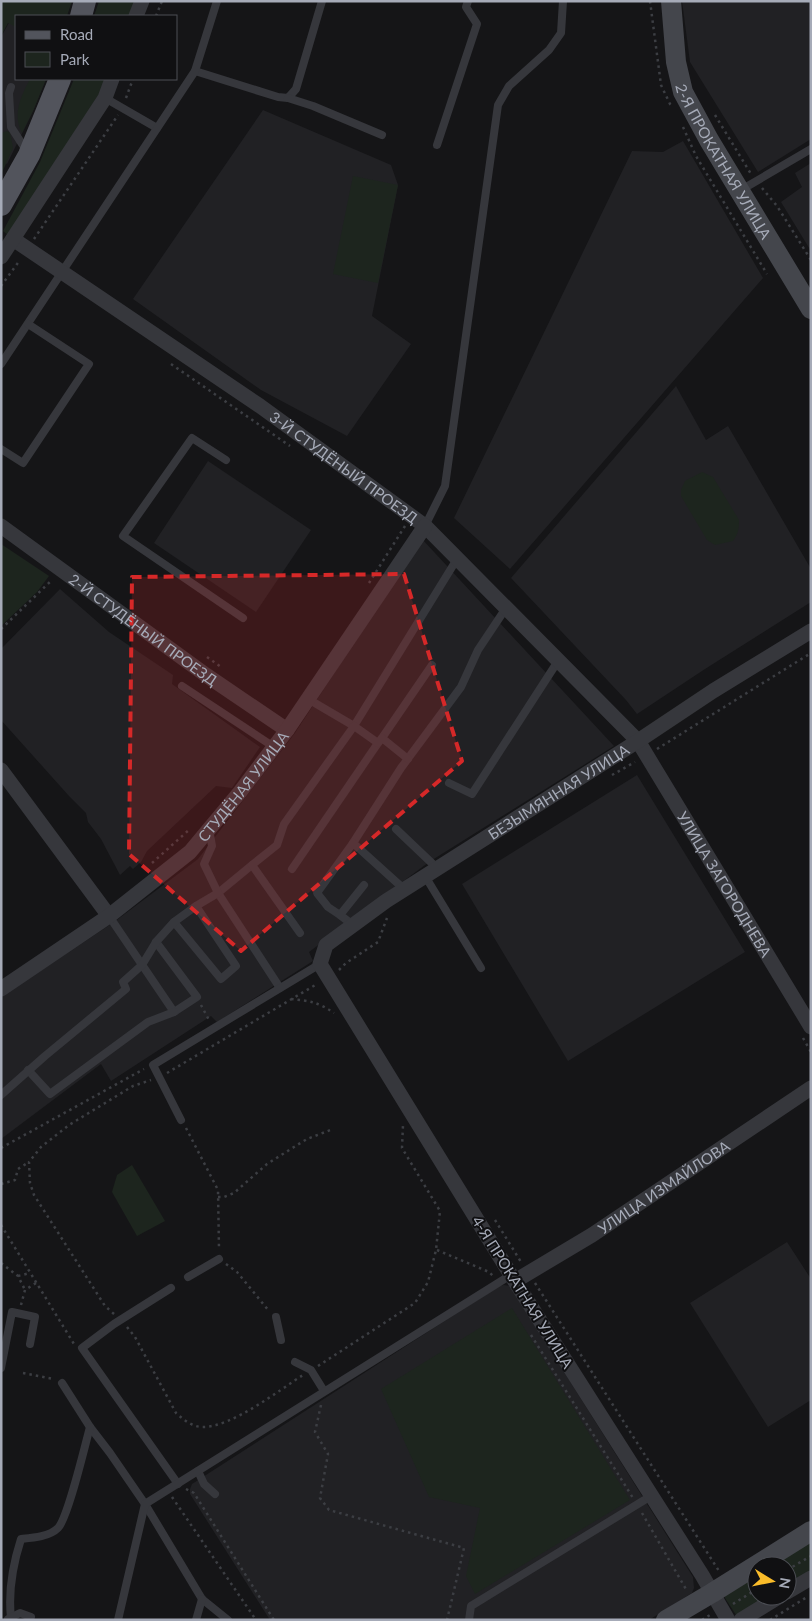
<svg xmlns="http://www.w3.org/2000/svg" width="812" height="1621" font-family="Lato,sans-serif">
<rect width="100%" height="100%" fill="#151517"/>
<g fill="#212124">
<polygon points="21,1 16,16 16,79 46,79 33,111 7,164 1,160 1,37"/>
<polygon points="682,1 811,1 811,139 758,172 690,62"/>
<polygon points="263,110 391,165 398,185 372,316 411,344 347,436 261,390 133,299"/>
<polygon points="683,141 763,278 510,569 454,518 632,151 663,152"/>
<polygon points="811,163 811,251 781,202 802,187 795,173"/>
<polygon points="676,386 706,440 728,426 811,569 811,602 705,669 637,714 626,700 511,578"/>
<polygon points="208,461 311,530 256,612 154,543"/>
<polygon points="422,539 614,746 429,862 309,952 313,961 217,1022 211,1016 111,1081 101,1064 1,1139 1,997 114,922 198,859 295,733"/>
<polygon points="60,589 109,632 173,675 172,684 260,747 232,788 216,786 147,851 141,862 133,869 130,866 120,875 101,839 88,822 86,813 69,796 1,720 1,649"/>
<polygon points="637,775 745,952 568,1061 462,884"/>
<polygon points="787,1242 811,1279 811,1400 768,1427 690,1303"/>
<polygon points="504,1285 510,1286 693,1577 694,1588 692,1593 649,1620 270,1620 190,1494 190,1489 192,1484 499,1286"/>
</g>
<g fill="#1d251e">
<polygon points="1,1 72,1 67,16 16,16 16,27 8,23 1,36"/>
<polygon points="99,1 137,1 131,16 94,16"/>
<path d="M30 79H46L33 111 22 133C12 114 21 96 30 79Z"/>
<polygon points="74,79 105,79 99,94 8,235 3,231 40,162"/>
<polygon points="7,131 10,133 13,148 1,175 1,133"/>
<polygon points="353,176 398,185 378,283 333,274"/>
<path d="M702 472 713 477 739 520C739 529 738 534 733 541L715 545 707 540 681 496V490L685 481Z"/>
<polygon points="1,544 49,576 37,592 1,626"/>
<polygon points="132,1165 165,1221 137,1236 112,1192 117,1175"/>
<polygon points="512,1308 630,1500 475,1594 466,1576 480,1508 429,1497 381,1389"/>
<polygon points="811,1539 811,1572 787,1587 787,1566 767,1566"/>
<polygon points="757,1572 757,1596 773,1596 736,1615 725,1598 725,1595"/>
</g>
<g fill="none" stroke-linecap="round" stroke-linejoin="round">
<g stroke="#3c3e43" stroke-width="2.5" stroke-dasharray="2.5 4" stroke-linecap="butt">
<polyline points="650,1 661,85 670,104 672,106"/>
<polyline points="156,16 162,1"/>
<polyline points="126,98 133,79"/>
<polyline points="715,115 751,174"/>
<polyline points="683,127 696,156 767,274"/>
<polyline points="762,188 777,206 811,260"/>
<polyline points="34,239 118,115"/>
<polyline points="1,286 20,260"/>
<polyline points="171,364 290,446"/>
<polyline points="369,583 405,526"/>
<polyline points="1,629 52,580"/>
<polyline points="207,657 221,667"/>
<polyline points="657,749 811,653"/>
<polyline points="612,775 635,762"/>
<polyline points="152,863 190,829"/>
<polyline points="339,970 346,963 378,942 387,918"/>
<path d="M291 999C310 1001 318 1002 334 1013"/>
<polyline points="201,1005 209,1020"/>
<polyline points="803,1038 811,1052"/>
<polyline points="167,1073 317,984"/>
<polyline points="186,1128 218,1190 219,1249"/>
<polyline points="1,1148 144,1069"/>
<polyline points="1,1184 15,1180 18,1169 29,1162"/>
<polyline points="218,1197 224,1197 234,1193 267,1164 294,1147 307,1139 333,1129"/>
<polyline points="495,1220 521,1262"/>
<polyline points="1,1225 74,1344"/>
<polyline points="437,1250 489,1272 493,1276"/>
<polyline points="1,1263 18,1276 25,1290"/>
<polyline points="226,1264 237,1272 269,1311"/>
<polyline points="18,1276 30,1273"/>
<polyline points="535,1283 719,1571"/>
<polyline points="21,1305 25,1290 36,1283"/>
<polyline points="114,1314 105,1306 34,1195 30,1183 29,1162 41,1147 69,1125 133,1086 151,1080"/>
<path d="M127 1327 135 1337 176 1413C184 1420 192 1427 203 1427 232 1427 278 1391 303 1375"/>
<polyline points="531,1335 633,1498"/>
<polyline points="318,1366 415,1303 428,1282 436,1250 440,1211 402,1148 403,1125"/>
<polyline points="23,1373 54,1379"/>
<polyline points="321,1405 315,1432 328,1454 320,1498 329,1510 464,1548 447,1620"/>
<polyline points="186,1489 194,1493 274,1620"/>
<polyline points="172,1497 256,1620"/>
<polyline points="642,1513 687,1591"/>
<polyline points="787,1570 811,1556"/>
<polyline points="733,1604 757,1589"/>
<polyline points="702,1620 710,1615"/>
<polyline points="770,1620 807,1597"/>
</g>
<g stroke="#36373c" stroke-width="8">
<polyline points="195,71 278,97 288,98 296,89 322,1"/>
<polyline points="11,87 9,93 11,127 26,150"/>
<polyline points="105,98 157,128"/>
<polyline points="288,98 313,106 382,135"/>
<polyline points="437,145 477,24 466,7 468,1"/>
<polyline points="741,190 811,149"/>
<polyline points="1,364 195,71 217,1"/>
<polyline points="1,449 23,463 89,364 28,324"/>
<polyline points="226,460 192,438 123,536 243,618"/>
<polyline points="425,526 445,486 498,105 509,86 549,50 561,33 563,1"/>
<polyline points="182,686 274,747"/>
<polyline points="308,699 354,726 457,559"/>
<polyline points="382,738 432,665"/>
<polyline points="449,783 472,794 558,661"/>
<polyline points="396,829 437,868"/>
<polyline points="353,843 401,768 461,687 478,650 506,608"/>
<polyline points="252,865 218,893 280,988"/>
<polyline points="292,869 378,743"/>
<polyline points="425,876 481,968"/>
<polyline points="340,915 328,907 317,893 353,843 404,889"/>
<polyline points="109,916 174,1012 197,997 156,942"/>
<polyline points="174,922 221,979 236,966 196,906"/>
<polyline points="353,925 340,915 364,885"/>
<polyline points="300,933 252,865 277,845 284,824 354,726 378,743 382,738 408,759"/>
<polyline points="28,1070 50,1094 148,1022 174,1012"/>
<polyline points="1,1095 45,1056 126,989 123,982 142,965 156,942 174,922 196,906 218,893 204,864 212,846 209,829"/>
<polyline points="181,1120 153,1065 320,964"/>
<polyline points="188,1277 219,1259"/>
<polyline points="171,1288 114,1324 82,1348 178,1484"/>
<polyline points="276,1317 281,1340"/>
<polyline points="295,1362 311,1370 324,1391"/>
<polyline points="1,1368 12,1312 35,1317 30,1344"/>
<polyline points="62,1383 90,1427 110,1453 145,1504 202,1599 228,1620"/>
<polyline points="198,1471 204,1484 215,1494"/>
<path d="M11 1618C8 1591 13 1564 21 1539 32 1538 49 1537 58 1528 68 1518 85 1445 90 1427"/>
<polyline points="8,1619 20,1613 31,1617"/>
<polyline points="118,1620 145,1504 511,1275"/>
<polyline points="196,1620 202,1599"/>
<polyline points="469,1620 471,1606 651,1496"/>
</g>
<g stroke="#36373c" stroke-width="15">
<polyline points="136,16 142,1"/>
<path id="s1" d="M13 239 260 406 425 526 638 741 811 1027"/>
<polyline points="1,257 105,98 112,79"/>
<path id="s2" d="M1 526 206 675 287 730"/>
<polyline points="1,770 109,916"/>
<path id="s3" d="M1 989 109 916 190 852 240 792 287 730 425 526"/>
<path id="s4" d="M515 1281 592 1235 811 1088"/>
<polyline points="787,1592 811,1578"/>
<path id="s5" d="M728 1620 702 1575 511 1275 320 964 326 945 386 901 638 741 713 691 811 631"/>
<polyline points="741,1620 780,1596"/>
</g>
<g stroke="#44464c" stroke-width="20">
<path id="s6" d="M671 1 676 62 683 92 709 140 811 309"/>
<polyline points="666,1620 712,1593 811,1531"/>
</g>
<g stroke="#52545c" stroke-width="22">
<polyline points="81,16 85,1"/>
<polyline points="1,205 29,155 60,79"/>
</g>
</g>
<path fill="#d62828" fill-opacity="0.2" stroke="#d62828" stroke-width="4" stroke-dasharray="10 6" stroke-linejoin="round" d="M404 574 462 761 241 951 129 854 132 577Z"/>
<g text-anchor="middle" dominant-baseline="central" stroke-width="4" stroke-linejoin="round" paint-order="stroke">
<g font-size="15" fill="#a6abb8" stroke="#101012">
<text stroke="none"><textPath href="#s6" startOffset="172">2-Я ПРОКАТНАЯ УЛИЦА</textPath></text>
<text stroke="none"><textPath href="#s1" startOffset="402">3-Й СТУДЁНЫЙ ПРОЕЗД</textPath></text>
<text stroke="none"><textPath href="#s2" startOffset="176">2-Й СТУДЁНЫЙ ПРОЕЗД</textPath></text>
<text stroke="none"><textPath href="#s3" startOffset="318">СТУДЁНАЯ УЛИЦА</textPath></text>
<text stroke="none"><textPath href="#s5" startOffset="1071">БЕЗЫМЯННАЯ УЛИЦА</textPath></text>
<text stroke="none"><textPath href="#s1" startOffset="972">УЛИЦА ЗАГОРОДНЕВА</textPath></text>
<text stroke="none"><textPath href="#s4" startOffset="176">УЛИЦА ИЗМАЙЛОВА</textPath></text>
<text transform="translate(523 1292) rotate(58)">4-Я ПРОКАТНАЯ УЛИЦА</text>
</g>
</g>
<rect width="812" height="1621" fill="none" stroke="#a6abb8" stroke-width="5"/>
<rect x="15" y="15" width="162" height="65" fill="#101012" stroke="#4c4e54"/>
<rect x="25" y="31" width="25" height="8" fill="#52545c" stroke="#4c4e54"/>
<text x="60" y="40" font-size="15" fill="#a6abb8">Road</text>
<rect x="25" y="52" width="25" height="15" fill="#1d251e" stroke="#4c4e54"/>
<text x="60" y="65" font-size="15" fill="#a6abb8">Park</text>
<g transform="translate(772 1581) rotate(100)"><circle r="24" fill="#101012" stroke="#4c4e54"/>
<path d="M0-4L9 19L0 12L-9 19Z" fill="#fabc2a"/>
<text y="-8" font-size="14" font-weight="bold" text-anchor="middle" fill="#a6abb8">N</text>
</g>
</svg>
